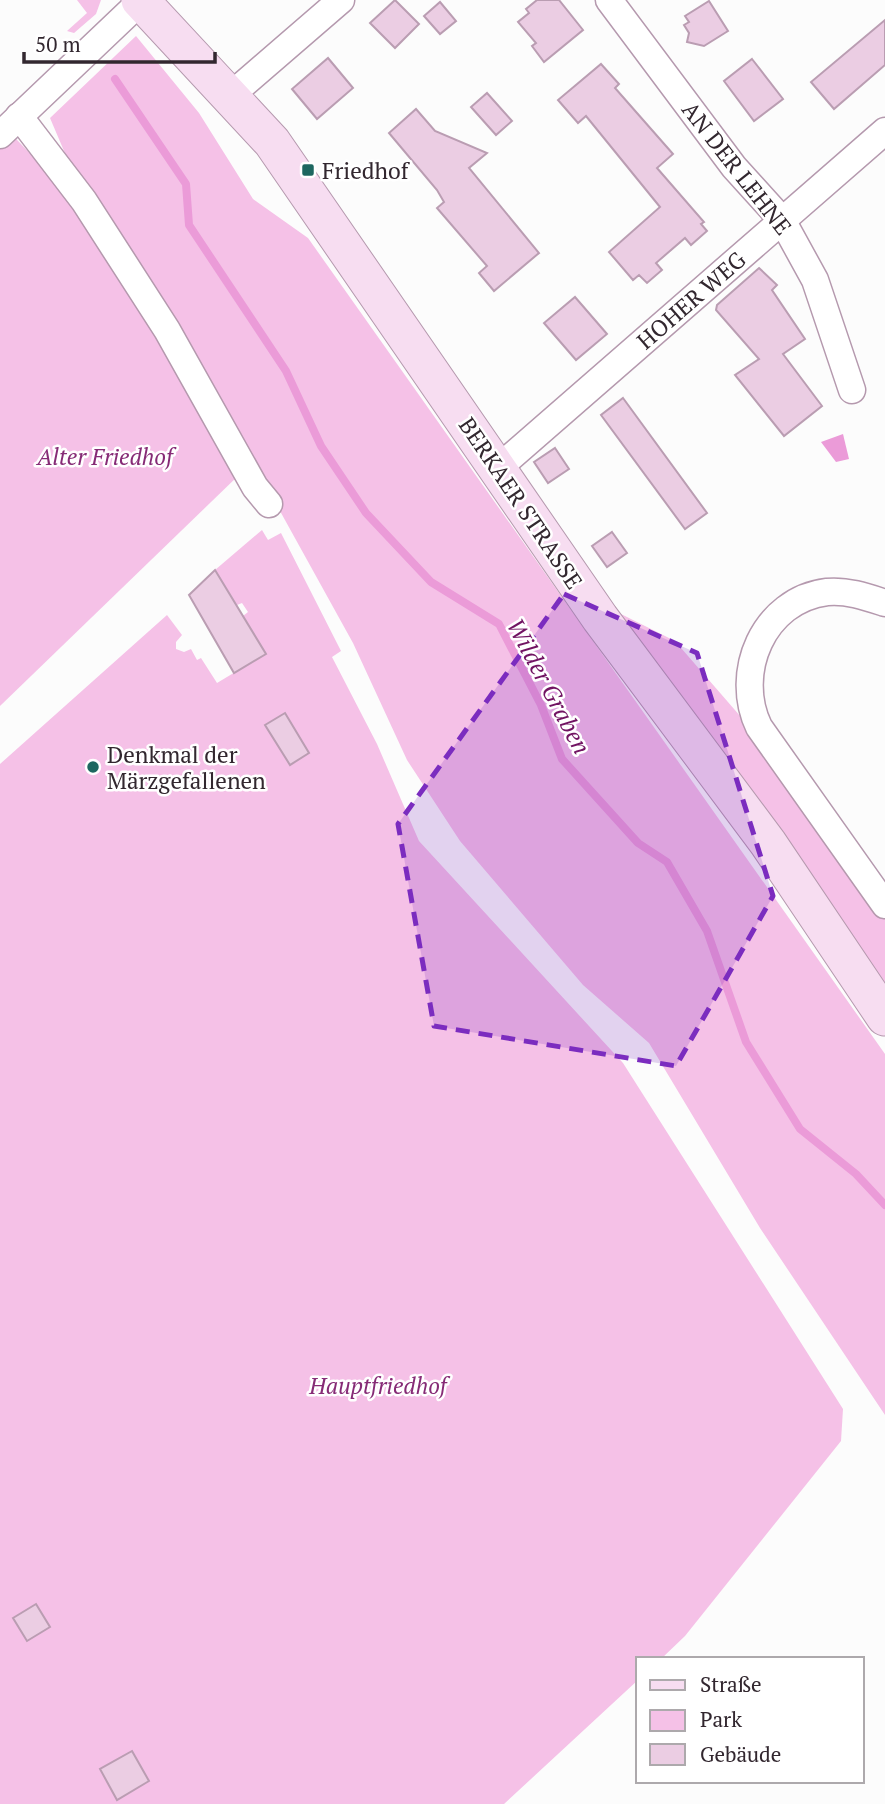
<svg xmlns="http://www.w3.org/2000/svg" width="885" height="1804" font-family="'PT Serif',serif">
<rect width="100%" height="100%" fill="#fcfcfc"/>
<g fill="#f5c1e7">
<polygon points="77,0 101,0 96,14 74,33 67,31 87,13"/>
<polygon points="136,36 199,113 253,199 308,238 885,1054 885,1415 760,1228 649,1043 583,985 460,841 407,760 353,643 275,502 67,158 50,118"/>
<polygon points="0,122 79,205 240,474 0,706"/>
<polygon points="262,530 268,540 281,533 341,651 332,657 377,744 419,841 623,1063 843,1409 841,1441 685,1636 661,1659 638,1659 638,1680 504,1804 0,1804 0,764 167,615 182,635 176,642 176,649 184,652 191,649 197,660 201,658 217,683 265,654 243,616 248,612 242,603 237,605 215,570"/>
<polygon points="619,613 675,641 754,732 885,918 885,990 664,672"/>
</g>
<polygon fill="#eb9bd8" points="843,434 849,459 836,462 821,442"/>
<g fill="none" stroke-linecap="round" stroke-linejoin="round">
<polyline stroke="#eb9bd8" stroke-width="8" points="115,79 186,184 189,225 286,371 321,446 366,513 431,582 499,624 541,705 562,759 638,843 667,862 707,931 746,1042 800,1129 856,1174 885,1205"/>
</g>
<g fill="#ebcde3" stroke="#ba9db2" stroke-width="2">
<polygon points="395,0 419,24 395,48 370,23"/>
<polygon points="537,0 559,0 583,30 544,62 532,46 536,43 518,22 529,13 526,9"/>
<polygon points="709,1 728,31 704,46 687,42 689,33 684,25 689,22 685,16"/>
<polygon points="440,2 456,21 440,34 424,16"/>
<polygon points="885,20 885,65 834,109 811,82"/>
<polygon points="328,58 353,88 317,119 292,89"/>
<polygon points="752,59 783,99 754,121 724,81"/>
<polygon points="601,64 619,84 615,88 673,154 657,168 704,222 701,224 707,231 691,245 685,238 656,263 662,270 647,283 639,275 633,280 609,252 660,207 586,116 578,123 558,100"/>
<polygon points="487,93 512,121 496,135 471,107"/>
<polygon points="416,109 435,131 487,153 469,168 539,253 494,291 479,273 487,266 437,208 444,202 437,190 389,133"/>
<polygon points="759,268 777,285 772,290 805,339 783,354 822,406 784,436 735,375 759,359 716,310 717,305"/>
<polygon points="575,297 607,334 576,360 544,323"/>
<polygon points="623,398 707,513 685,529 601,415"/>
<polygon points="555,448 569,469 548,483 534,462"/>
<polygon points="612,532 627,553 607,567 592,546"/>
<polygon points="215,570 266,654 234,673 189,595"/>
<polygon points="285,713 309,753 290,765 265,725"/>
<polygon points="36,1604 50,1627 27,1641 13,1618"/>
<polygon points="132,1751 149,1781 117,1800 100,1769"/>
</g>
<g fill="none" stroke-linecap="round" stroke-linejoin="round">
<g stroke="#b599ae" stroke-width="29">
<g id="street">
<polyline points="609,0 734,167 782,220 815,280 852,390"/>
<polyline points="231,95 341,0"/>
<polyline points="19,116 84,201 167,330 255,487 269,504"/>
<polyline points="0,135 141,1"/>
<polyline points="497,469 885,131"/>
<path d="M885 603C867 597 847 590 827 592 763 600 733 673 759 727L885 905"/>
</g>
</g>
<g stroke="#b599ae" stroke-width="39">
<polyline id="secondary" points="140,0 272,142 600,618 768,843 885,1017"/>
</g>
<use href="#street" stroke="#fff" stroke-width="26"/>
<use href="#secondary" stroke="#f7ddf1" stroke-width="37"/>
</g>
<path fill="#7b2cbf" fill-opacity="0.2" stroke="#7b2cbf" stroke-width="5" stroke-dasharray="14 9" stroke-linejoin="round" d="M564 594 697 653 773 896 676 1066 434 1026 398 824Z"/>
<g fill="#1d6760" stroke="#fff" stroke-width="2.5">
<rect x="301" y="163" width="14" height="14" rx="3.5"/>
<circle cx="93" cy="767" r="7"/>
</g>
<g text-anchor="middle" dominant-baseline="central" stroke-width="5" stroke-linejoin="round" paint-order="stroke">
<g font-size="23" fill="#32272f" stroke="#fff">
<text transform="translate(737 168) rotate(52)">AN DER LEHNE</text>
<text transform="translate(691 300) rotate(-41)">HOHER WEG</text>
<text transform="translate(521 503) rotate(56)">BERKAER STRASSE</text>
</g>
<g font-size="23" fill="#32272f" stroke="#fff" text-anchor="start">
<text x="322" y="170">Friedhof</text>
<text x="107" y="754">Denkmal der<tspan x="107" dy="26">Märzgefallenen</tspan></text>
</g>
<g font-size="23" font-style="italic" fill="#862b76" stroke="#fff">
<text x="105" y="456">Alter Friedhof</text>
<text x="378" y="1385">Hauptfriedhof</text>
</g>
<g font-size="24" font-style="italic" fill="#711362" stroke="#fff">
<text transform="translate(549 686) rotate(62)">Wilder Graben</text>
</g>
</g>
<rect x="636" y="1657" width="228" height="126" fill="#ffffff" stroke="#ada9ac" stroke-width="2"/>
<rect x="650" y="1680" width="35" height="10" fill="#f7ddf1" stroke="#ada9ac" stroke-width="2"/>
<text x="700" y="1692" font-size="21" fill="#32272f">Straße</text>
<rect x="650" y="1710" width="35" height="21" fill="#f5c1e7" stroke="#ada9ac" stroke-width="2"/>
<text x="700" y="1727" font-size="21" fill="#32272f">Park</text>
<rect x="650" y="1744" width="35" height="21" fill="#ebcde3" stroke="#ada9ac" stroke-width="2"/>
<text x="700" y="1762" font-size="21" fill="#32272f">Gebäude</text>
<path d="M24 52v10h191v-10" fill="none" stroke="#32272f" stroke-width="3.5"/>
<text x="35" y="52" font-size="21" fill="#32272f" stroke="#ffffff" stroke-width="5" paint-order="stroke">50 m</text>
</svg>
